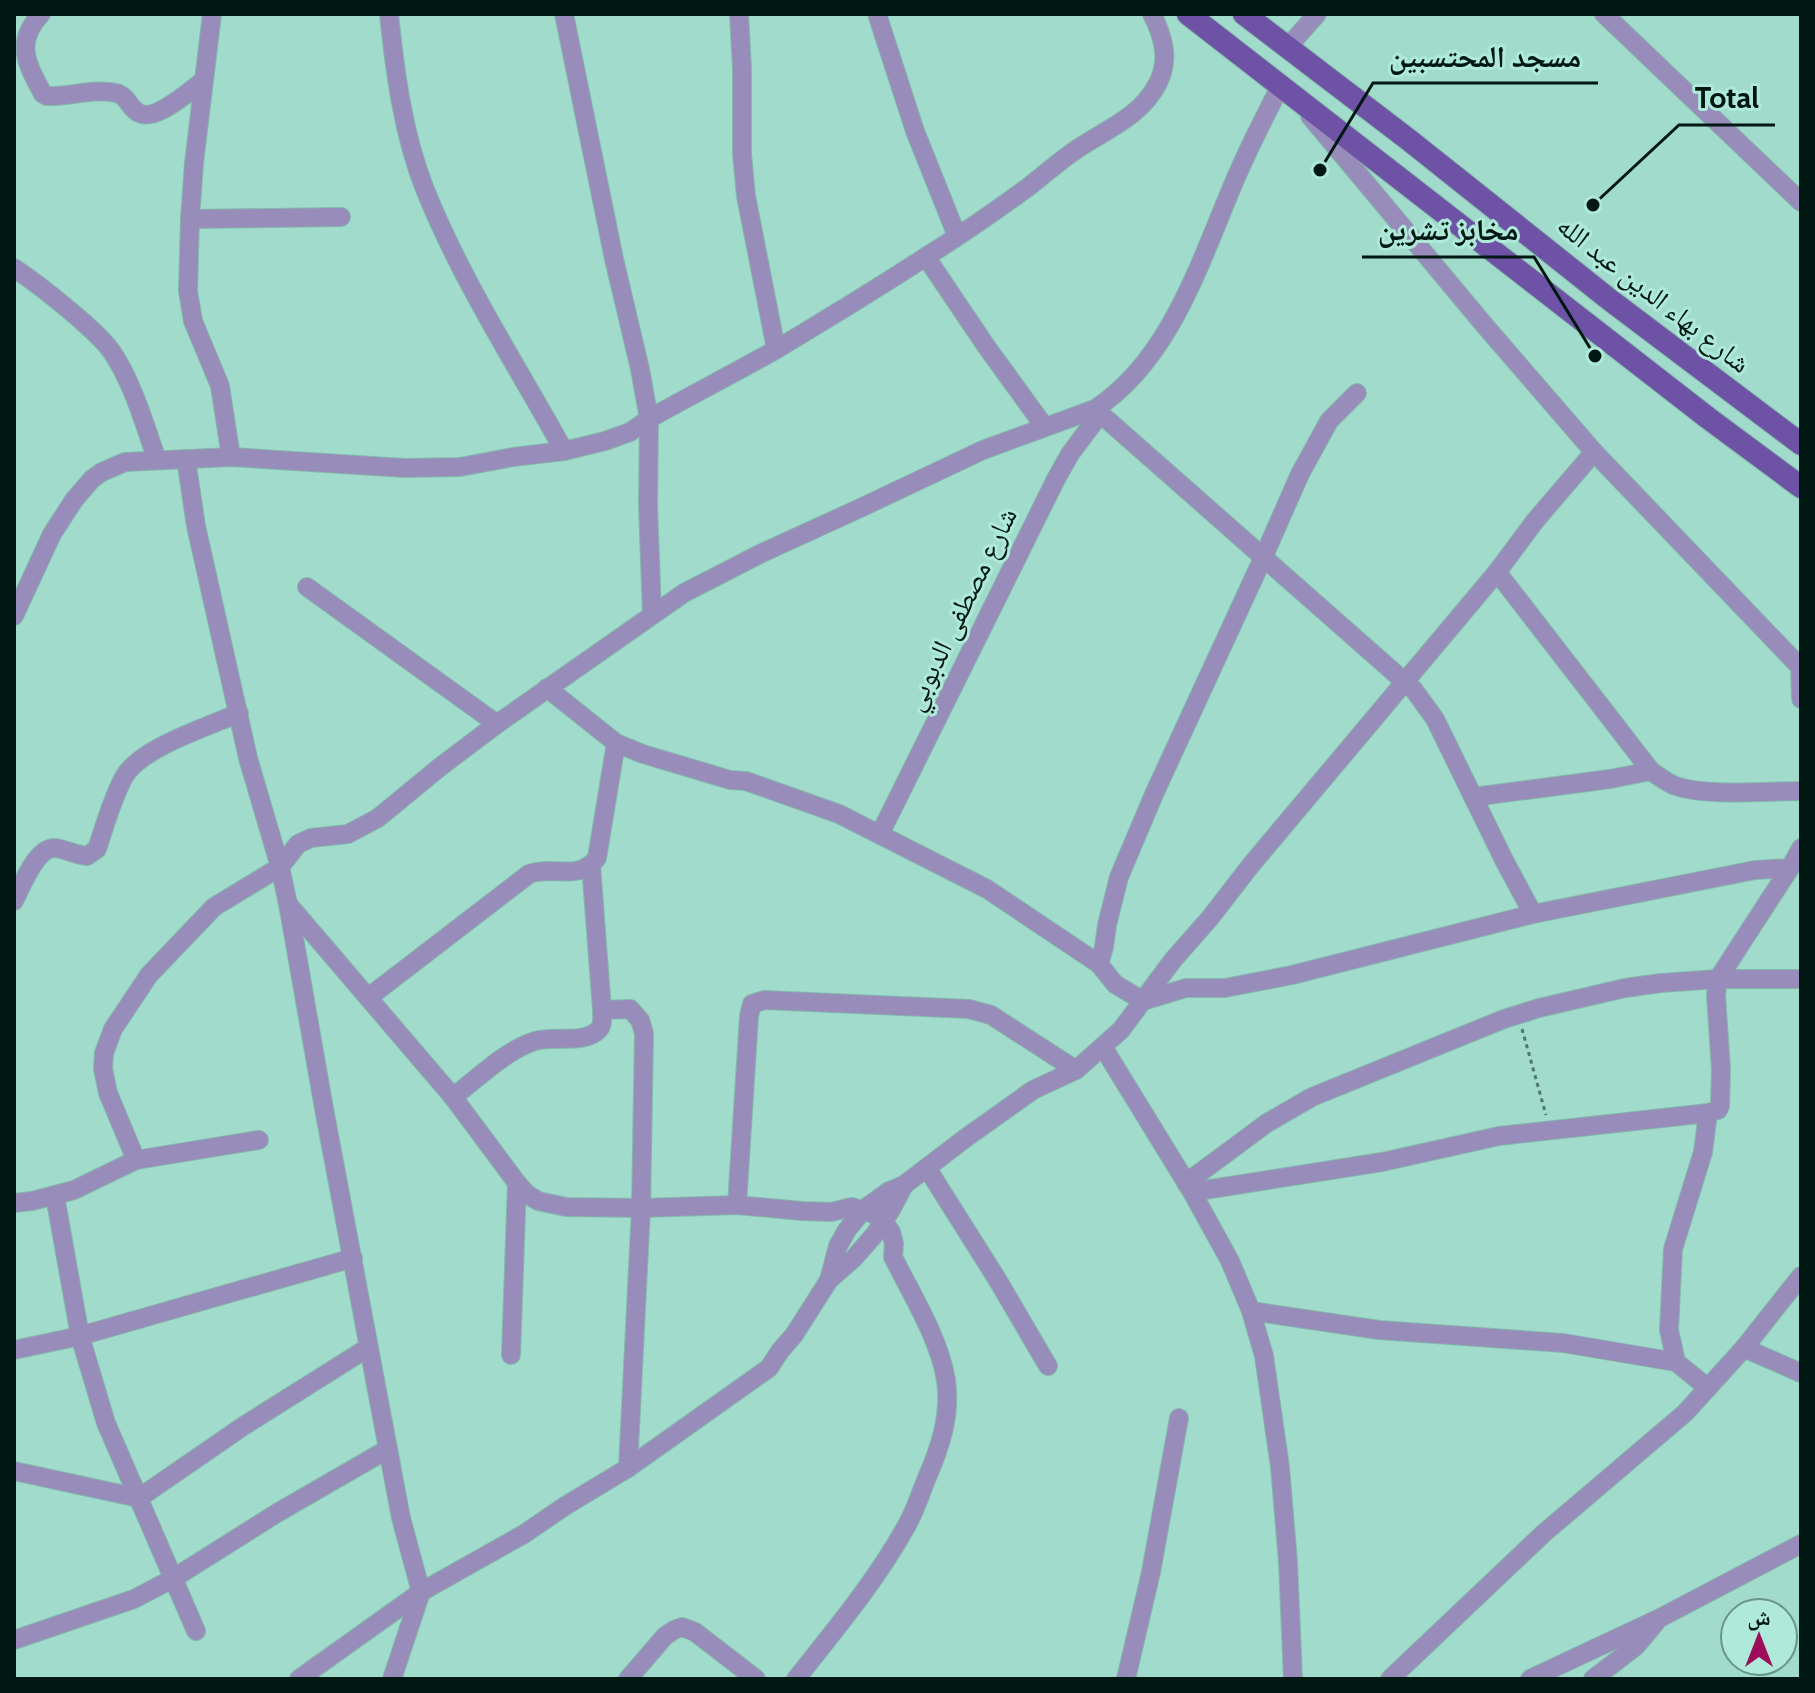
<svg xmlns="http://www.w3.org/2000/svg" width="1815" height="1693" font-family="Cabin,'Noto Naskh Arabic',sans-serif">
<rect width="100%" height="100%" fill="#a1dbcc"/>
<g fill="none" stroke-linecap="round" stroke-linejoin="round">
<g stroke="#84b8ab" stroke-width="20">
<g id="minor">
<path d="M41 14C14 43 27 64 43 94L47 96C69 97 94 88 116 93 127 95 129 108 139 113 156 122 189 91 203 81"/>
<polyline points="212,14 194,163 190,219 188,291 193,321 220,386 231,457"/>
<path d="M389 14C395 72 403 133 424 187 461 280 516 364 564 451"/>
<polyline points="564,14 614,259 640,369 649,419 648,505 652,614"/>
<polyline points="739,14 742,69 742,154 746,196 776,349"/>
<polyline points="877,14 915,131 957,236"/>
<polyline points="1604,14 1801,202"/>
<polyline points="1287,48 1317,14"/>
<polyline points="1310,116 1486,327 1594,452 1801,668"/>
<polyline points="190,219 341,217"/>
<polyline points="926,257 986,346 1044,426"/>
<path d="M14 268C38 284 60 302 82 321 93 331 104 340 112 352 133 383 145 426 157 460"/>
<polyline points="1095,409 1414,690 1435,719 1504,860 1533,914"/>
<polyline points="186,459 196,526 248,758 280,867 288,904 325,1114 401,1518 421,1592 392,1679"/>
<path d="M1497 572 1651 771C1658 776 1665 781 1673 785 1704 797 1766 791 1801 791"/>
<polyline points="307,587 497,724"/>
<path d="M14 616 52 534 74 500 92 479 102 472 125 462 231 457 405 468 460 467 513 457 564 451 605 441 630 432 649 419C691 395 735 373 777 349 827 319 878 288 927 256 961 235 994 212 1027 188 1041 177 1055 165 1070 154 1101 131 1139 120 1158 83 1170 59 1163 36 1152 14"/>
<polyline points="1800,666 1801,699"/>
<polyline points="547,688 616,743 643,754 730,780 746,781 839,814 987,889 1099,964 1115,984 1143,1001 1186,988 1225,988 1292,975 1533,914 1755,870 1790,868 1801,848"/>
<polyline points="1473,797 1610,779 1651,771"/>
<polyline points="880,834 1056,479 1070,454 1100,414"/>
<path d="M14 901C22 886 36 846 56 848 67 850 76 855 87 856L97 849C105 825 112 799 124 777 140 748 207 727 239 713"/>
<path d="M288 904 453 1097 517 1183 527 1194 538 1201 566 1207 641 1208 737 1205 802 1211 831 1212 852 1207 874 1214 884 1222 891 1232 894 1244 893 1257C912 1295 939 1338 946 1380 951 1416 940 1448 926 1480 920 1495 915 1511 907 1525 876 1581 835 1630 796 1679"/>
<polyline points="1099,964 1104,947 1107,925 1119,877 1155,792 1263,558 1300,474 1329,421 1357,393"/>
<path d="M369 997 529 874C553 865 578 882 597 858L616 743"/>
<polyline points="602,1010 630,1009 640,1020 644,1033 641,1208 628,1468"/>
<polyline points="1103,1047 1192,1192 1230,1261 1251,1311 1264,1356 1280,1467 1288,1562 1293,1679"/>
<path d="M453 1097C477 1079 506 1050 535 1041 554 1035 580 1044 596 1032 604 1027 602 1018 602 1010L591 865"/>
<polyline points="1708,1113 1718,1110 1720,1106 1721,1069 1716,996 1718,979 1790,868"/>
<path d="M136 1160 108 1093 103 1069 104 1053 113 1029 149 975 214 907 280 867 298 844 311 838 348 834 378 818 440 767 497 724 684 593 762 553 856 510 983 450 1095 409C1173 358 1202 255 1238 173 1251 143 1266 114 1281 85"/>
<polyline points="927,1168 997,1279 1048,1366"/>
<polyline points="1186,1183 1267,1123 1312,1097 1504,1019 1539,1008 1625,988 1661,983 1718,979 1801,979"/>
<polyline points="1192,1192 1382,1162 1499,1136 1708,1113 1703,1152 1673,1249 1669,1330 1676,1362 1708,1388"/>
<polyline points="55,1196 80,1336 106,1423 196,1631"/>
<polyline points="14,1203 32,1201 74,1190 136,1160 259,1140"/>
<polyline points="737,1205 749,1016 752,1004 764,1000 969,1009 991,1015 1076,1070"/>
<polyline points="829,1280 838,1246 847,1230 864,1209 889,1191 904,1185 967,1137 1033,1090 1076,1070 1121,1030 1173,960 1210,918 1251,865 1497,572 1535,521 1594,452"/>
<polyline points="1251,1311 1379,1330 1563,1343 1676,1362"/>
<polyline points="1744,1348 1801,1373"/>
<polyline points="14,1350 80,1336 353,1258"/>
<polyline points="511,1355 517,1183"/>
<polyline points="14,1471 139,1498 242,1427 369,1347"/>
<polyline points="14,1640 134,1599 174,1578 277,1513 388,1449"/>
<polyline points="299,1679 421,1592 524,1534 565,1506 628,1468 769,1368 780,1351 794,1335 829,1280 854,1258 875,1234 891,1210 904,1185"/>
<polyline points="628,1679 665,1636 674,1630 682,1627 695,1632 756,1679"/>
<polyline points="1126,1679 1151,1572 1179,1418"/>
<polyline points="1390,1679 1544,1533 1685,1413 1744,1348 1801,1276"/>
<polyline points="1530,1679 1660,1618 1801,1544"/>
<polyline points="1593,1679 1636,1646 1656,1622"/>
</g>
</g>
<g stroke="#84b8ab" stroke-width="24">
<g id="major">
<polyline points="1188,14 1708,418 1801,487"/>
<polyline points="1244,14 1409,140 1610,300 1801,444"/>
</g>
</g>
<polyline stroke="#50776d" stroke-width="3" stroke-dasharray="4 4" stroke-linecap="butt" points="1522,1029 1546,1115"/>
<use href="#minor" stroke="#988cbb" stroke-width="18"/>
<use href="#major" stroke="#6d52a6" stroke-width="22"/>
</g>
<g text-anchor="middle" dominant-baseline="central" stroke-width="6" stroke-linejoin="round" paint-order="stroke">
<g font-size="28" fill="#011712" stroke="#aee9d9">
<text transform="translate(1654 294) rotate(38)">شارع بهاء الدين عبد الله</text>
<text transform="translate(960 609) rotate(-64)">شارع مصطفى الدبوبي</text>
</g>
</g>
<path fill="none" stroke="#011712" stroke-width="3" d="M1320 170L1373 83H1598M1593 205L1679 125H1775M1595 356L1534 257H1362"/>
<g fill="#011712" stroke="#aee9d9" stroke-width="3">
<circle cx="1320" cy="170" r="8"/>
<circle cx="1593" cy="205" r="8"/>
<circle cx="1595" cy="356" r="8"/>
</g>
<g font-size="30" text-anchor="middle" font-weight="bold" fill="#011712" stroke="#aee9d9" stroke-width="6" stroke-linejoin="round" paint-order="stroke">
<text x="1485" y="67">مسجد المحتسبين</text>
<text x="1727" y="108">Total</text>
<text x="1448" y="240">مخابز تشرين</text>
</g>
<rect width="1815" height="1693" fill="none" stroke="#011712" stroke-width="32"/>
<g transform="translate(1759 1637)"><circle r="38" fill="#aee9d9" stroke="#699589" stroke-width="2"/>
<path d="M0-6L14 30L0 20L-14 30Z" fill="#9d0d5a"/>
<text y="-12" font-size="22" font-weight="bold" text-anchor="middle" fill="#011712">ش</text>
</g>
</svg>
